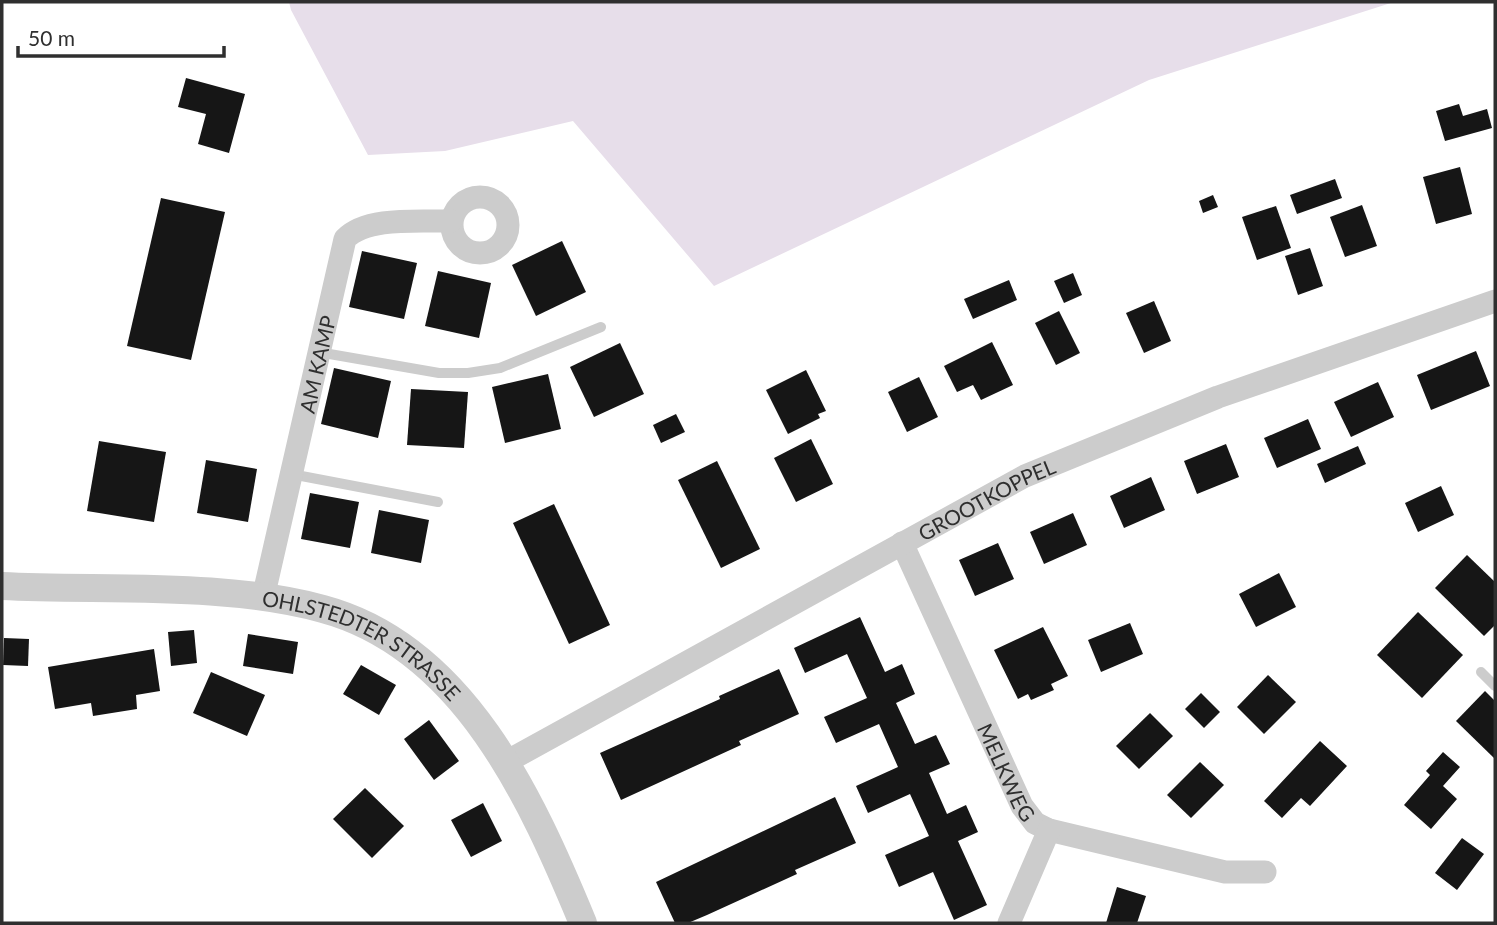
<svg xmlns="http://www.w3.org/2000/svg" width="1497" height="925" font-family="Lato,sans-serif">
<rect width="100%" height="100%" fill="#fff"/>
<polygon fill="#e7deea" points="289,2 1394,2 1149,80 714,286 573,121 445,151 368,155 291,10"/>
<g fill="#161616">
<polygon points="186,78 245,94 229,153 198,144 206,114 178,107"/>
<polygon points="1459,104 1463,116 1487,109 1492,128 1445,141 1436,111"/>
<polygon points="1460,167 1472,214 1436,224 1423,177"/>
<polygon points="1335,179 1342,198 1297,214 1290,195"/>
<polygon points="1213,195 1218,207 1203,213 1199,201"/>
<polygon points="161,198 225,212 191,360 127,346"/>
<polygon points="1362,205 1377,246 1345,257 1330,217"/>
<polygon points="1276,206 1291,248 1257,260 1242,217"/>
<polygon points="562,241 586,292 536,316 512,265"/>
<polygon points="1310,248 1323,286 1298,295 1285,256"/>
<polygon points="362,251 417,263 404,319 349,307"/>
<polygon points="438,271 491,283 479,338 425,326"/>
<polygon points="1073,273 1082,295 1064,303 1054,281"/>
<polygon points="1009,280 1017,300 973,319 964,299"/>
<polygon points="1154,301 1171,341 1144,353 1126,313"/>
<polygon points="1059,311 1080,353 1056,365 1035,323"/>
<polygon points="992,342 1013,385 981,400 973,385 957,392 944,366"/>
<polygon points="620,343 644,394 594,417 570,367"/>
<polygon points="1476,351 1490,386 1431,410 1417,375"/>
<polygon points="334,368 391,381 378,438 321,424"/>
<polygon points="806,370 826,411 818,414 820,418 788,434 766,390"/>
<polygon points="548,374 561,429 505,443 492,387"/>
<polygon points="919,377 938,417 907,432 888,392"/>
<polygon points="1378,382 1394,417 1351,437 1334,402"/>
<polygon points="411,389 468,392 464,448 407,445"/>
<polygon points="676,414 685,432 661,443 653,425"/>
<polygon points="1308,419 1321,449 1277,468 1264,438"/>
<polygon points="811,439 833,484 796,502 774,458"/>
<polygon points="99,441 166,452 154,522 87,511"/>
<polygon points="1226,444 1239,477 1197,494 1184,461"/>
<polygon points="1358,446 1366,464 1325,483 1317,464"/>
<polygon points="206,460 257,469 248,522 197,513"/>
<polygon points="717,461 760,549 721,568 678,480"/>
<polygon points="1151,477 1165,510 1124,528 1110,496"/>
<polygon points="1441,486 1454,515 1418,532 1405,503"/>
<polygon points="310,493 359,502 350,548 301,539"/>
<polygon points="554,504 610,625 569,644 513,523"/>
<polygon points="379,510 429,520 421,563 371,553"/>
<polygon points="1073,513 1087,545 1044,564 1030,532"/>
<polygon points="998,543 1014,579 975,596 959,560"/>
<polygon points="1467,555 1495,582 1495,625 1484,636 1435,588"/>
<polygon points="1279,573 1296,607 1256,627 1239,594"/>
<polygon points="1418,612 1463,655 1422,698 1377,655"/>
<polygon points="860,617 885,672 902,664 915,694 896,703 915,744 936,735 950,764 929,773 947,814 966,805 978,832 958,841 987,905 954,920 933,872 899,887 885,855 929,836 910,794 868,813 856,786 898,767 879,724 836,743 824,717 867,698 847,654 805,673 794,648"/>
<polygon points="1130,623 1143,654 1101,672 1088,640"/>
<polygon points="1043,627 1068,676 1051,684 1054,690 1031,700 1028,694 1018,699 994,650"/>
<polygon points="194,630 197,663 171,666 168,632"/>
<polygon points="248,634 298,642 293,674 243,666"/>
<polygon points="4,638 29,639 28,666 3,665"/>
<polygon points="154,649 160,691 136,695 137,709 93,716 91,703 55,709 48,667"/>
<polygon points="361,665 396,685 379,715 343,694"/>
<polygon points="779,669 799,714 739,741 741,745 621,800 600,753 720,699 719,696"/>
<polygon points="211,672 265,695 247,736 193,713"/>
<polygon points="1268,675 1296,702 1264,734 1237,707"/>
<polygon points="1485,691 1495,701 1495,759 1456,721"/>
<polygon points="1201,693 1220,712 1204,728 1185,709"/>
<polygon points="1150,713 1173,736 1139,769 1116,746"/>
<polygon points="429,720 459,761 434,780 404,739"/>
<polygon points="1320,741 1347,766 1310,806 1301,798 1282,818 1264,801"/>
<polygon points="1443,752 1460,767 1443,786 1457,799 1431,829 1404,805 1430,775 1426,771"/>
<polygon points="1200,762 1224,785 1191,818 1167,795"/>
<polygon points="365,788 404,826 372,858 333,819"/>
<polygon points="835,797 856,843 795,870 797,874 707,915 688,923 675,923 656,882"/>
<polygon points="483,803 502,841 471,857 451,820"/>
<polygon points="1462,838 1484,854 1457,890 1435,873"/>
<polygon points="1117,887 1146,896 1137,923 1106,923"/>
</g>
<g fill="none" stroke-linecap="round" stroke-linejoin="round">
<g stroke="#ccc" stroke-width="10">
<polyline points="318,352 439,373 468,373 500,368 601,327"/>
<polyline points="291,474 438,502"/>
<polyline points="1481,672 1495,686"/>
</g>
<g stroke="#ccc" stroke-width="23">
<circle cx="480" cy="225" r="28"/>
<path id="s1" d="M902 543 1022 806 1035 823 1049 830 1225 872H1265"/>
<path id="s2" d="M263 598 345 239C367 216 420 222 451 221"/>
<path id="s3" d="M506 762 1025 476 1218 397 1495 301"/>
<polyline points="1009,923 1049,830"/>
</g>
<path stroke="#ccc" stroke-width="28" id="s4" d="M2 586C104 591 225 582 323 609 464 647 532 800 583 923"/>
</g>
<g text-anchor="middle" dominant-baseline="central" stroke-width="7" stroke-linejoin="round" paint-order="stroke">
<g font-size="21" fill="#2f2f2f" stroke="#fff">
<text stroke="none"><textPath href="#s2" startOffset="240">AM KAMP</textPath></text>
<text stroke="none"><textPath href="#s3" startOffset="548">GROOTKOPPEL</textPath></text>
<text stroke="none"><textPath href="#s4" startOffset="373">OHLSTEDTER STRASSE</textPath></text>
<text stroke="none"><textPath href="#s1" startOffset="252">MELKWEG</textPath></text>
</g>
</g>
<rect width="1497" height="925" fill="none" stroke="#2f2f2f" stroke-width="7"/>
<path d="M18 46v10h206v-10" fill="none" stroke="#2f2f2f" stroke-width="3.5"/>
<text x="28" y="46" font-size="21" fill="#2f2f2f" stroke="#ffffff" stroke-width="5" paint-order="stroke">50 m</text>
</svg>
